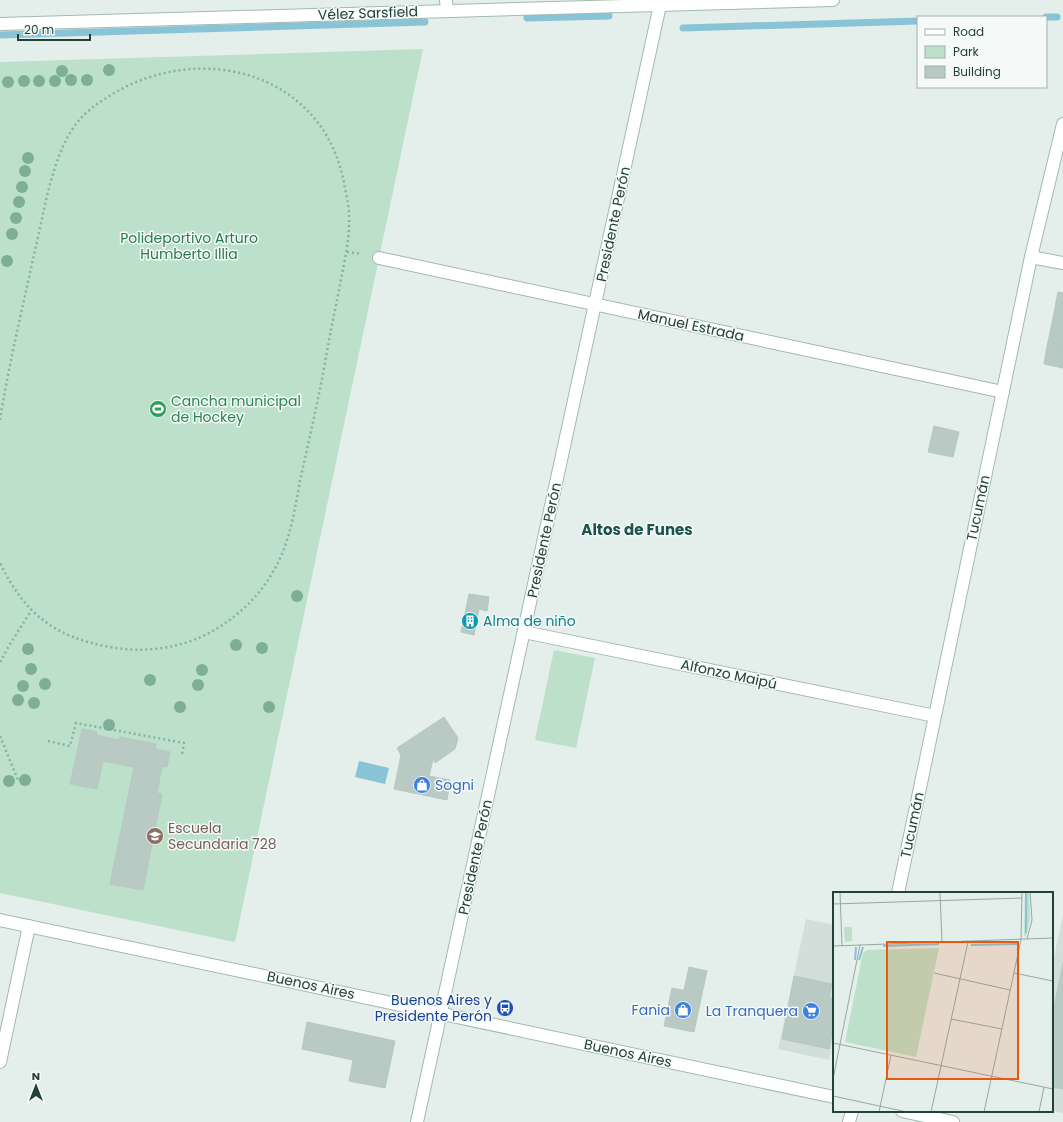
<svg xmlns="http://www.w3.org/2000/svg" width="1063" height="1122" font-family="Poppins,sans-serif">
<rect width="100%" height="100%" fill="#e4eeea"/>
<g fill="#d2ded9">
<polygon points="1063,914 1063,1113 1052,1111 1052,967"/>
<polygon points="806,919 834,925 834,1035 829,1060 778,1049"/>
</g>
<g fill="#bce0c9">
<polygon points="423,49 235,942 0,893 0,62"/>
<polygon points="554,650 595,658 576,748 535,740"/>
</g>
<polygon fill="#89c3d6" points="359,761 389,768 385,784 355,777"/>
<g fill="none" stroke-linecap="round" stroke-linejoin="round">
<g stroke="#89c3d6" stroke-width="7">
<polyline points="1046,17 1057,17"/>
<polyline points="527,18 609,16"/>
<polyline points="683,28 918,21"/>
<polyline points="0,35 425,22"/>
</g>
</g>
<g fill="#b9c9c4" stroke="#b6c8c2">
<polygon points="1058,292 1063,293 1063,330 1051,328"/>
<polygon points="1051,328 1063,330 1063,350 1047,346"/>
<polygon points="1047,346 1063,350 1063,368 1044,364"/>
<polygon points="934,426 959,432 953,457 928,452"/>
<polygon points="469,594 489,597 487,611 479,609 474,635 461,632"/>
<polygon points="444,717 458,738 455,749 435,763 433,759 429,776 450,780 447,800 394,789 401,755 397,748"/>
<polygon points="82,729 97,732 96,735 119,740 120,737 156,744 155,749 170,752 134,767 103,761 97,789 70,784"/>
<polygon points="170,752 167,767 162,766 157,793 162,794 143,890 110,884 134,767"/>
<polygon points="1063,963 1063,1089 1052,1087 1052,1017"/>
<polygon points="689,967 707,971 702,994 684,990"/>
<polygon points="794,976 832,984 829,997 834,998 834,1023 829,1049 782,1039"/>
<polygon points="672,988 702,994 694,1032 664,1026"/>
<polygon points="307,1022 395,1041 385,1088 349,1081 353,1060 302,1049"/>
</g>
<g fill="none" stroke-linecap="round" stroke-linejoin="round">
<g stroke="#a6b7b2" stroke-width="14">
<g id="street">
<polyline points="446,0 447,11"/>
<polyline points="1031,257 1063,263"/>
<polyline points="379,258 1003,392"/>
<polyline points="524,632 935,716"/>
<polyline points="0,1062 29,926"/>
<polyline points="849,1122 852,1111"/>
</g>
</g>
<g stroke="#a1bab4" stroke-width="14">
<g id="secondary">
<polyline points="0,24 833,0"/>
<polyline points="898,893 1031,257 1063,124"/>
<polyline points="0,920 834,1097"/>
<polyline points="902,1111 953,1122"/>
<polyline points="417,1122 660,5"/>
</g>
</g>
<g stroke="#82b3a8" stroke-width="2.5" stroke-dasharray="2 3" stroke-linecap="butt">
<polyline points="347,252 362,254"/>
<path d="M0 420C9 363 23 306 35 250 45 210 52 151 80 119 92 106 110 95 125 87 217 42 329 81 345 189 347 198 349 207 349 216 350 239 344 263 340 285 334 315 328 344 323 374 316 408 309 442 301 476 297 496 294 518 288 537 275 581 245 615 205 635 176 649 142 653 110 647 54 637 25 614 0 563"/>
<polyline points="0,662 10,644 31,611"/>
<polyline points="0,736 18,780"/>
<polyline points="48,741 70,746 76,723 184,743 182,754"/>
</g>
<use href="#street" stroke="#fff" stroke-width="12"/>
<use href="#secondary" stroke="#fff" stroke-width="12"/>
</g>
<g fill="#7eae95">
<circle cx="109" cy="70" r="6"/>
<circle cx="62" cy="71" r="6"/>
<circle cx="71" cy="80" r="6"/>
<circle cx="87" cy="80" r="6"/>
<circle cx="24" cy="81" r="6"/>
<circle cx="39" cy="81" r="6"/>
<circle cx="55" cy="81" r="6"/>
<circle cx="8" cy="82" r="6"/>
<circle cx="28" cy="158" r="6"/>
<circle cx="25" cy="171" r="6"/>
<circle cx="22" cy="187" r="6"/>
<circle cx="19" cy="202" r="6"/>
<circle cx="16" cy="218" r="6"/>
<circle cx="12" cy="234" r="6"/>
<circle cx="7" cy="261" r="6"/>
<circle cx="297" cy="596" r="6"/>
<circle cx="236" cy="645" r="6"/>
<circle cx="262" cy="648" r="6"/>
<circle cx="28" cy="649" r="6"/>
<circle cx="31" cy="669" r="6"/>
<circle cx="202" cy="670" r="6"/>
<circle cx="150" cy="680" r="6"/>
<circle cx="45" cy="684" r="6"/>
<circle cx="198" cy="685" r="6"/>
<circle cx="23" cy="686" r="6"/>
<circle cx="18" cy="700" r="6"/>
<circle cx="34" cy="703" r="6"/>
<circle cx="180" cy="707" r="6"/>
<circle cx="269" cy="707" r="6"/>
<circle cx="109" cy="725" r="6"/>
<circle cx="25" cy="780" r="6"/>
<circle cx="9" cy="781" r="6"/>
</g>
<defs>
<g id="stadium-disc" transform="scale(0.9)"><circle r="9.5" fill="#2e9e5b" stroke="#f5faf8"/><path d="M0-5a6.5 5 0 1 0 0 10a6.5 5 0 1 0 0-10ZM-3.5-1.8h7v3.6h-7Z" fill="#fff"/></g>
<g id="building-disc" transform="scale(0.9)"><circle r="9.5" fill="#0f9aa8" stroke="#f5faf8"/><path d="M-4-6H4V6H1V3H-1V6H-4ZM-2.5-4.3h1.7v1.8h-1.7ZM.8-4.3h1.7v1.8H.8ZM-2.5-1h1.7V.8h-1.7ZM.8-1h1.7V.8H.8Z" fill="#fff"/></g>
<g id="shop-disc" transform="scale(0.9)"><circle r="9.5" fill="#3f7fe0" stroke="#f5faf8"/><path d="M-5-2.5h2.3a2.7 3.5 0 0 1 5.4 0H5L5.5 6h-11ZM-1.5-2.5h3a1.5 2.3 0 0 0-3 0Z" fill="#fff"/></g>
<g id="school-disc" transform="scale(0.9)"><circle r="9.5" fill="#8d6e63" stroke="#f5faf8"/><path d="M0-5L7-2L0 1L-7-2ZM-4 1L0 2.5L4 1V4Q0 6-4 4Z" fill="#fff"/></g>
<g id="bus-disc" transform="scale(0.9)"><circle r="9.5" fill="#1a4fb4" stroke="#f5faf8"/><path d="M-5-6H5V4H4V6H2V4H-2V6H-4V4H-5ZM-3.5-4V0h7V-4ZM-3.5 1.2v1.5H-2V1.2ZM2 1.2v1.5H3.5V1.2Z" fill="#fff"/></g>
<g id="supermarket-disc" transform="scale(0.9)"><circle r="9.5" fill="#3f7fe0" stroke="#f5faf8"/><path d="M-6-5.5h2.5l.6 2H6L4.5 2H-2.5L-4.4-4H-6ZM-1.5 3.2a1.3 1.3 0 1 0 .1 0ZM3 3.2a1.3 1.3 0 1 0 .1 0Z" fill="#fff"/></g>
</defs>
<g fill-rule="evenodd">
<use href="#stadium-disc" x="158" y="409"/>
<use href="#building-disc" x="470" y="621"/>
<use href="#shop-disc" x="422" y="785"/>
<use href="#school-disc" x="155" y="836"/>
<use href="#bus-disc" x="505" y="1008"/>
<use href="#shop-disc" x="683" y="1010"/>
<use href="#supermarket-disc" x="811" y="1011"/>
</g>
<g text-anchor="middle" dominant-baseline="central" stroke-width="3" stroke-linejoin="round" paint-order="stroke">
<g font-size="14" fill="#22413b" stroke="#f5faf8">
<text transform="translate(368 13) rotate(-2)">Vélez Sarsfield</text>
<text transform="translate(613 224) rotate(-78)">Presidente Perón</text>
<text transform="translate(691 325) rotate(12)">Manuel Estrada</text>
<text transform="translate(978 508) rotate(-78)">Tucumán</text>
<text transform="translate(544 540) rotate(-78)">Presidente Perón</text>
<text transform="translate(729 674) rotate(12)">Alfonzo Maipú</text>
<text transform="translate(912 825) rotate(-78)">Tucumán</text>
<text transform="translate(475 857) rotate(-78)">Presidente Perón</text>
<text transform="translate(311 985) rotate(12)">Buenos Aires</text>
<text transform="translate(628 1053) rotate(12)">Buenos Aires</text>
</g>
<g font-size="14" fill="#2a7a4f" stroke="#f5faf8">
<text x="189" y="238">Polideportivo Arturo<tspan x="189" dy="16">Humberto Illia</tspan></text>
</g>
<g font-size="14" fill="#27864d" stroke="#f5faf8" text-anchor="start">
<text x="171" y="401">Cancha municipal<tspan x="171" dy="16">de Hockey</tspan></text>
</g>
<g font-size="14" fill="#0d838f" stroke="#f5faf8" text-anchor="start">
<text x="483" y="621">Alma de niño</text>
</g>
<g font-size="14" fill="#366cbe" stroke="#f5faf8" text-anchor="end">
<text x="435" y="785" text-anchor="start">Sogni</text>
<text x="670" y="1010">Fania</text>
<text x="798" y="1011">La Tranquera</text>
</g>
<g font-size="14" fill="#785e54" stroke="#f5faf8" text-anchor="start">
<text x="168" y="828">Escuela<tspan x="168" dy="16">Secundaria 728</tspan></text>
</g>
<g font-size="14" fill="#164399" stroke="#f5faf8" text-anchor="end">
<text x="492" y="1000">Buenos Aires y<tspan x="492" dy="16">Presidente Perón</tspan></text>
</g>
<g font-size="15" font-weight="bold" fill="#1c544b" stroke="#f5faf8">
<text x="637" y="529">Altos de Funes</text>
</g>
</g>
<g transform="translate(833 892)">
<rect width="220" height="220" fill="#e4eeea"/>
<path d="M192 0H196L197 27 193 45 191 43ZM11 35H19V49L12 50ZM106 56 83 165 12 150 30 61 34 58Z" fill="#bce0c9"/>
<path fill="none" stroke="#89c3d6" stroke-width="2" d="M193 0V41M138 53 184 52M50 54 106 52M22 68 23 55M26 68 30 55"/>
<path fill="none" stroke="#96a9a4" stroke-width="1" d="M7 0 9 54M107 0 109 51M0 12 189 6M194 47 199 28 197 0M188 48 189 0M0 54 220 46M101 81 177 98M181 81 220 89M118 127 169 137M0 151 220 197M0 187 27 53M0 204 74 220M46 220 58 163M98 220 135 50M151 220 188 48M206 220 211 195"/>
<path fill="#e8590c" fill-opacity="0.15" stroke="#e8590c" stroke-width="2" d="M54 50H185V187H54Z"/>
<rect width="220" height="220" fill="none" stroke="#22413b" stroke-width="2"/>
</g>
<rect x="917" y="16" width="130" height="72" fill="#f5faf8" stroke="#a1b0ac"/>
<rect x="925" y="29" width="20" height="6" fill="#ffffff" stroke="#a1b0ac"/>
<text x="953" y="36" font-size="12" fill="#22413b">Road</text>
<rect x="925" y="46" width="20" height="12" fill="#bce0c9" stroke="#a1b0ac"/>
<text x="953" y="56" font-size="12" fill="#22413b">Park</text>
<rect x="925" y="66" width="20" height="12" fill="#b9c9c4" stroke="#a1b0ac"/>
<text x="953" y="76" font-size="12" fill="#22413b">Building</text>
<g transform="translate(36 1086)" stroke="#f5faf8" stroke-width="3" paint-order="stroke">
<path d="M0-3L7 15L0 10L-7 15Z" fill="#22413b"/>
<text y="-6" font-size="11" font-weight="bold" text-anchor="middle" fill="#22413b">N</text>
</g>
<path d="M18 34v6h72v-6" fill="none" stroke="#22413b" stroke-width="2"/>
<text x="24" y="34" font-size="12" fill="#22413b" stroke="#f5faf8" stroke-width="3" paint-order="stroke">20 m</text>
</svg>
